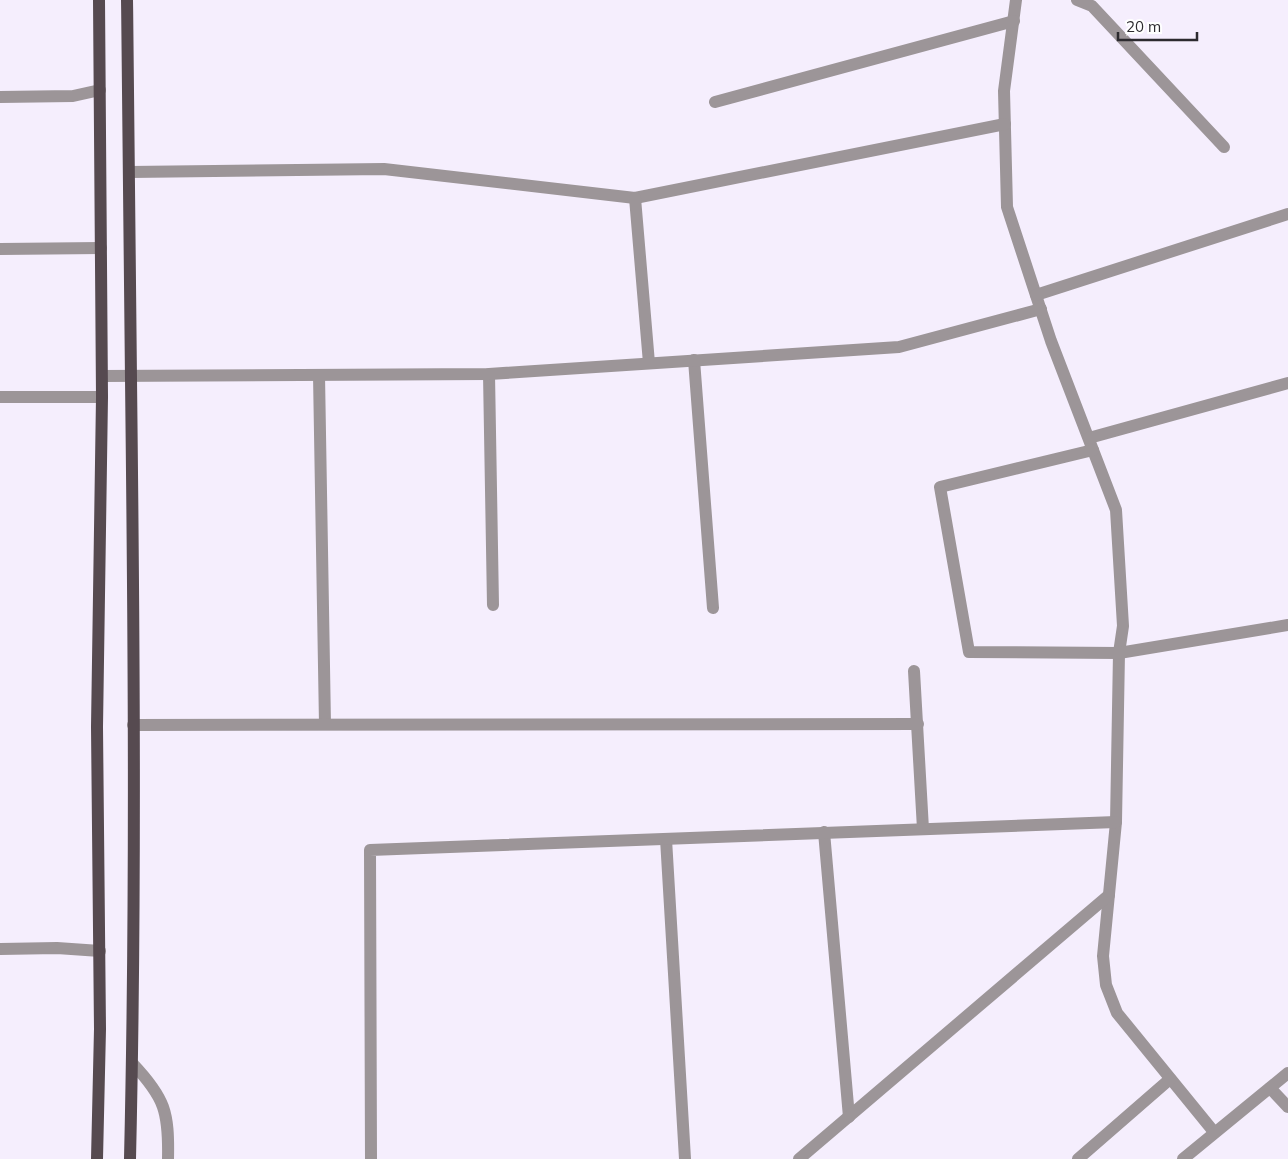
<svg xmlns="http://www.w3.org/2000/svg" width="1288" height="1159" font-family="Mulish,sans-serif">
<rect width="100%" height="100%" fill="#f5eefd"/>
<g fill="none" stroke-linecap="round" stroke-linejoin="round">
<g stroke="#9c9598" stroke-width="12">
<polyline points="1016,0 1004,91 1007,207 1051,341 1116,510 1123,626 1119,653 1116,822 1103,956 1106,985 1117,1013 1214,1132"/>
<polyline points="1077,0 1092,6 1224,147"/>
<polyline points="0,97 73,96 100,90"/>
<polyline points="715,102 1014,21"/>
<polyline points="130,172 384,169 635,198 1005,124"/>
<polyline points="635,198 649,363"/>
<polyline points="0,249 101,248"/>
<polyline points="1036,295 1288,214"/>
<polyline points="694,360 713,608"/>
<polyline points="489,374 493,605"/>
<polyline points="319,375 325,724"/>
<polyline points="102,376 489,374 899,347 1041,309"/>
<polyline points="0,397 102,397"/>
<polyline points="1089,438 1288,383"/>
<polyline points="1093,450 940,487 969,652 1119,653 1288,625"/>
<polyline points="914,671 923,829"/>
<polyline points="133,725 918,724"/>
<polyline points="824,832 849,1117"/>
<polyline points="666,839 685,1159"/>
<polyline points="0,949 57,948 100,951"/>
<path d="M133 1064C165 1098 169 1112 168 1159"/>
<polyline points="1270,1088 1288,1107"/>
<polyline points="371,1159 370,850 1116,822"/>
<polyline points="799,1159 1109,895"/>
<polyline points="1078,1159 1170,1079"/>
<polyline points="1183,1159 1288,1073"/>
</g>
<g stroke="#564a50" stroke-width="12">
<path d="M127 0C129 126 129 252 131 379 134 639 136 899 130 1159"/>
<polyline points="97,1159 100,1029 97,727 102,397 99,0"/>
</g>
</g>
<path d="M1118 32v8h79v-8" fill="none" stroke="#2c2a2f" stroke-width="2.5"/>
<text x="1126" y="32" font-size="15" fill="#2c2a2f" stroke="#ffffff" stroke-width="4" paint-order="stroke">20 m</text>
</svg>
